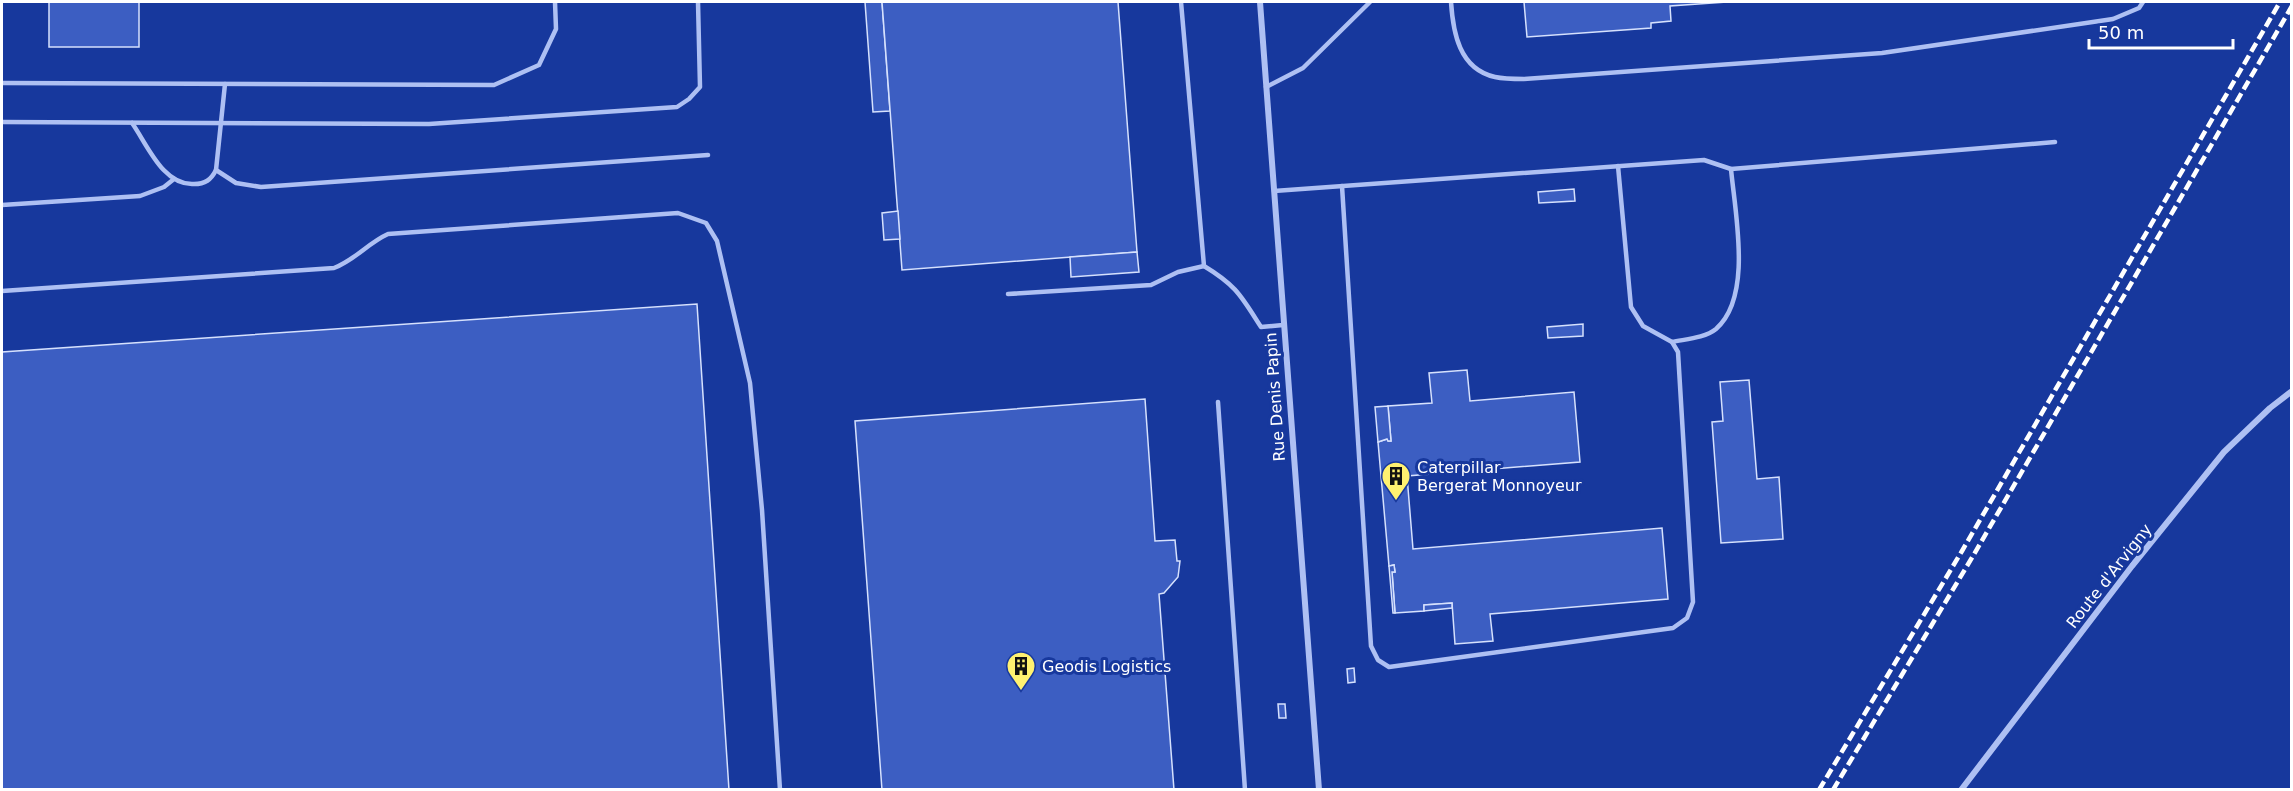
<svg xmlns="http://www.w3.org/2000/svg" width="2293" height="791" font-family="'DejaVu Sans',sans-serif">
<rect width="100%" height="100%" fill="#17389d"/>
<g fill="#3c5ec2" stroke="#d6e1fd" stroke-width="1.5">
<rect x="49" y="2" width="90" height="45"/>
<polygon points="865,2 882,2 890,111 873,112"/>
<polygon points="882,2 1118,2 1137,252 902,270"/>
<polygon points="1524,2 1727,2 1670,6 1671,21 1651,23 1651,28 1527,37"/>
<polygon points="1574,189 1575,201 1539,203 1538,192"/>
<polygon points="898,211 900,239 884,240 882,213"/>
<polygon points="1137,252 1139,272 1071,277 1070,257"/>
<polygon points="697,304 729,790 2,790 2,352"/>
<polygon points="1583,324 1583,336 1548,338 1547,327"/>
<polygon points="1467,370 1470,401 1574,392 1580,462 1407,476 1413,549 1662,528 1668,599 1490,614 1493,641 1455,644 1452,603 1424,605 1424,611 1395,613 1392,572 1395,572 1394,565 1389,566 1378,442 1387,439 1388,441 1391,441 1388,406 1432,403 1429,373"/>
<polygon points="1749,380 1757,479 1779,477 1783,539 1721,543 1712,422 1723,421 1720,382"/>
<polygon points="1145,399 1155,541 1175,540 1177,561 1180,561 1178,577 1164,593 1159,594 1174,790 882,790 855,421"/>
<polygon points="1388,406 1391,441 1388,441 1387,439 1378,442 1375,407"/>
<polygon points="1394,565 1395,572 1392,572 1395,613 1393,613 1389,566"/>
<polygon points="1452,603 1452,608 1424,611 1424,605"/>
<polygon points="1354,668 1355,682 1348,683 1347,669"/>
<polygon points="1278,704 1285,704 1286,718 1279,718"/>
</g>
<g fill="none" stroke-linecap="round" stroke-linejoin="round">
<g stroke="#aec0f3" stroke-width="4.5">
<path d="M1181 2 1204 266C1237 286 1241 296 1261 327L1283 325"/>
<path d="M1451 2C1453 32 1459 69 1495 77 1504 79 1514 79 1524 79L1882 53 2113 19 2139 8 2143 2"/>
<polyline points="2,83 494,85 539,65 556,29 555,2"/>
<polyline points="1266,87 1303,68 1370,2"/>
<polyline points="2,122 429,124 677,107 689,99 700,87 698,2"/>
<path d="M132 123C147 144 163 186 194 184 205 184 211 180 216 170L225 84"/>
<polyline points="216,170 236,183 261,187 708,155"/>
<polyline points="1342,186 1371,646 1378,660 1389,667 1673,628 1687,618 1693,602 1678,352 1672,342 1643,326 1631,307 1618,166"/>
<polyline points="1274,191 1704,160 1731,169 2055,142"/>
<polyline points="2,205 140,196 164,187 174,179"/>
<path d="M2 291 334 268C355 260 368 243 388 234L678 213 706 223 717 241 750 383 762 510 780 790"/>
<polyline points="1008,294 1151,285 1178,272 1204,266"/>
<path d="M1672 342C1686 339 1705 338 1716 329 1753 297 1735 213 1731 169"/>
<polyline points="1218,402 1245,790"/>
</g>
<g stroke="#aec0f3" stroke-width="6">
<polyline points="1260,2 1319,790"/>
<polyline points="1961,790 2132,566 2224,452 2270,408 2292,391"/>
</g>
<g stroke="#fff" stroke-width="4.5" stroke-dasharray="10 4.5" stroke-linecap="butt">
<polyline points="1819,790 1962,551 2280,2"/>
<polyline points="1833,790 1973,556 2292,6"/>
</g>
</g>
<defs>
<g id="building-pin" transform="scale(1.5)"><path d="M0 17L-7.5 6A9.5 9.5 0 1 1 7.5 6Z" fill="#fff170" stroke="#17389d"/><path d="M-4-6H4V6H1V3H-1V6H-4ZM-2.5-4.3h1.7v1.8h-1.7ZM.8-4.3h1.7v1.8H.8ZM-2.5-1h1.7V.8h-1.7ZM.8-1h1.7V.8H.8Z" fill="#111"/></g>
</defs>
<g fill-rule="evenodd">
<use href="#building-pin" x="1396" y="476"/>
<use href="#building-pin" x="1021" y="666"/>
</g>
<g text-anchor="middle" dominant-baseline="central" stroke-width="6" stroke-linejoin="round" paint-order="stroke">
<g font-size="16" fill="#fff" stroke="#17389d">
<text transform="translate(1275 397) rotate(-94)">Rue Denis Papin</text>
<text transform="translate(2109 576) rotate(-52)">Route d'Arvigny</text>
</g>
<g font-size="16" fill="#fff" stroke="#17389d" text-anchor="start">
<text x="1417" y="467">Caterpillar<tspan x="1417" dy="18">Bergerat Monnoyeur</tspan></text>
<text x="1042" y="666">Geodis Logistics</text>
</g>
</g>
<rect width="2293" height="791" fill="none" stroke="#ffffff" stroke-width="6"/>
<path d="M2089 39v9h144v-9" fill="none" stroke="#ffffff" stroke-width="3"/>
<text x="2098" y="39" font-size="18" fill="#ffffff" stroke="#17389d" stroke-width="4.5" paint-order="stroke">50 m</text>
</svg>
